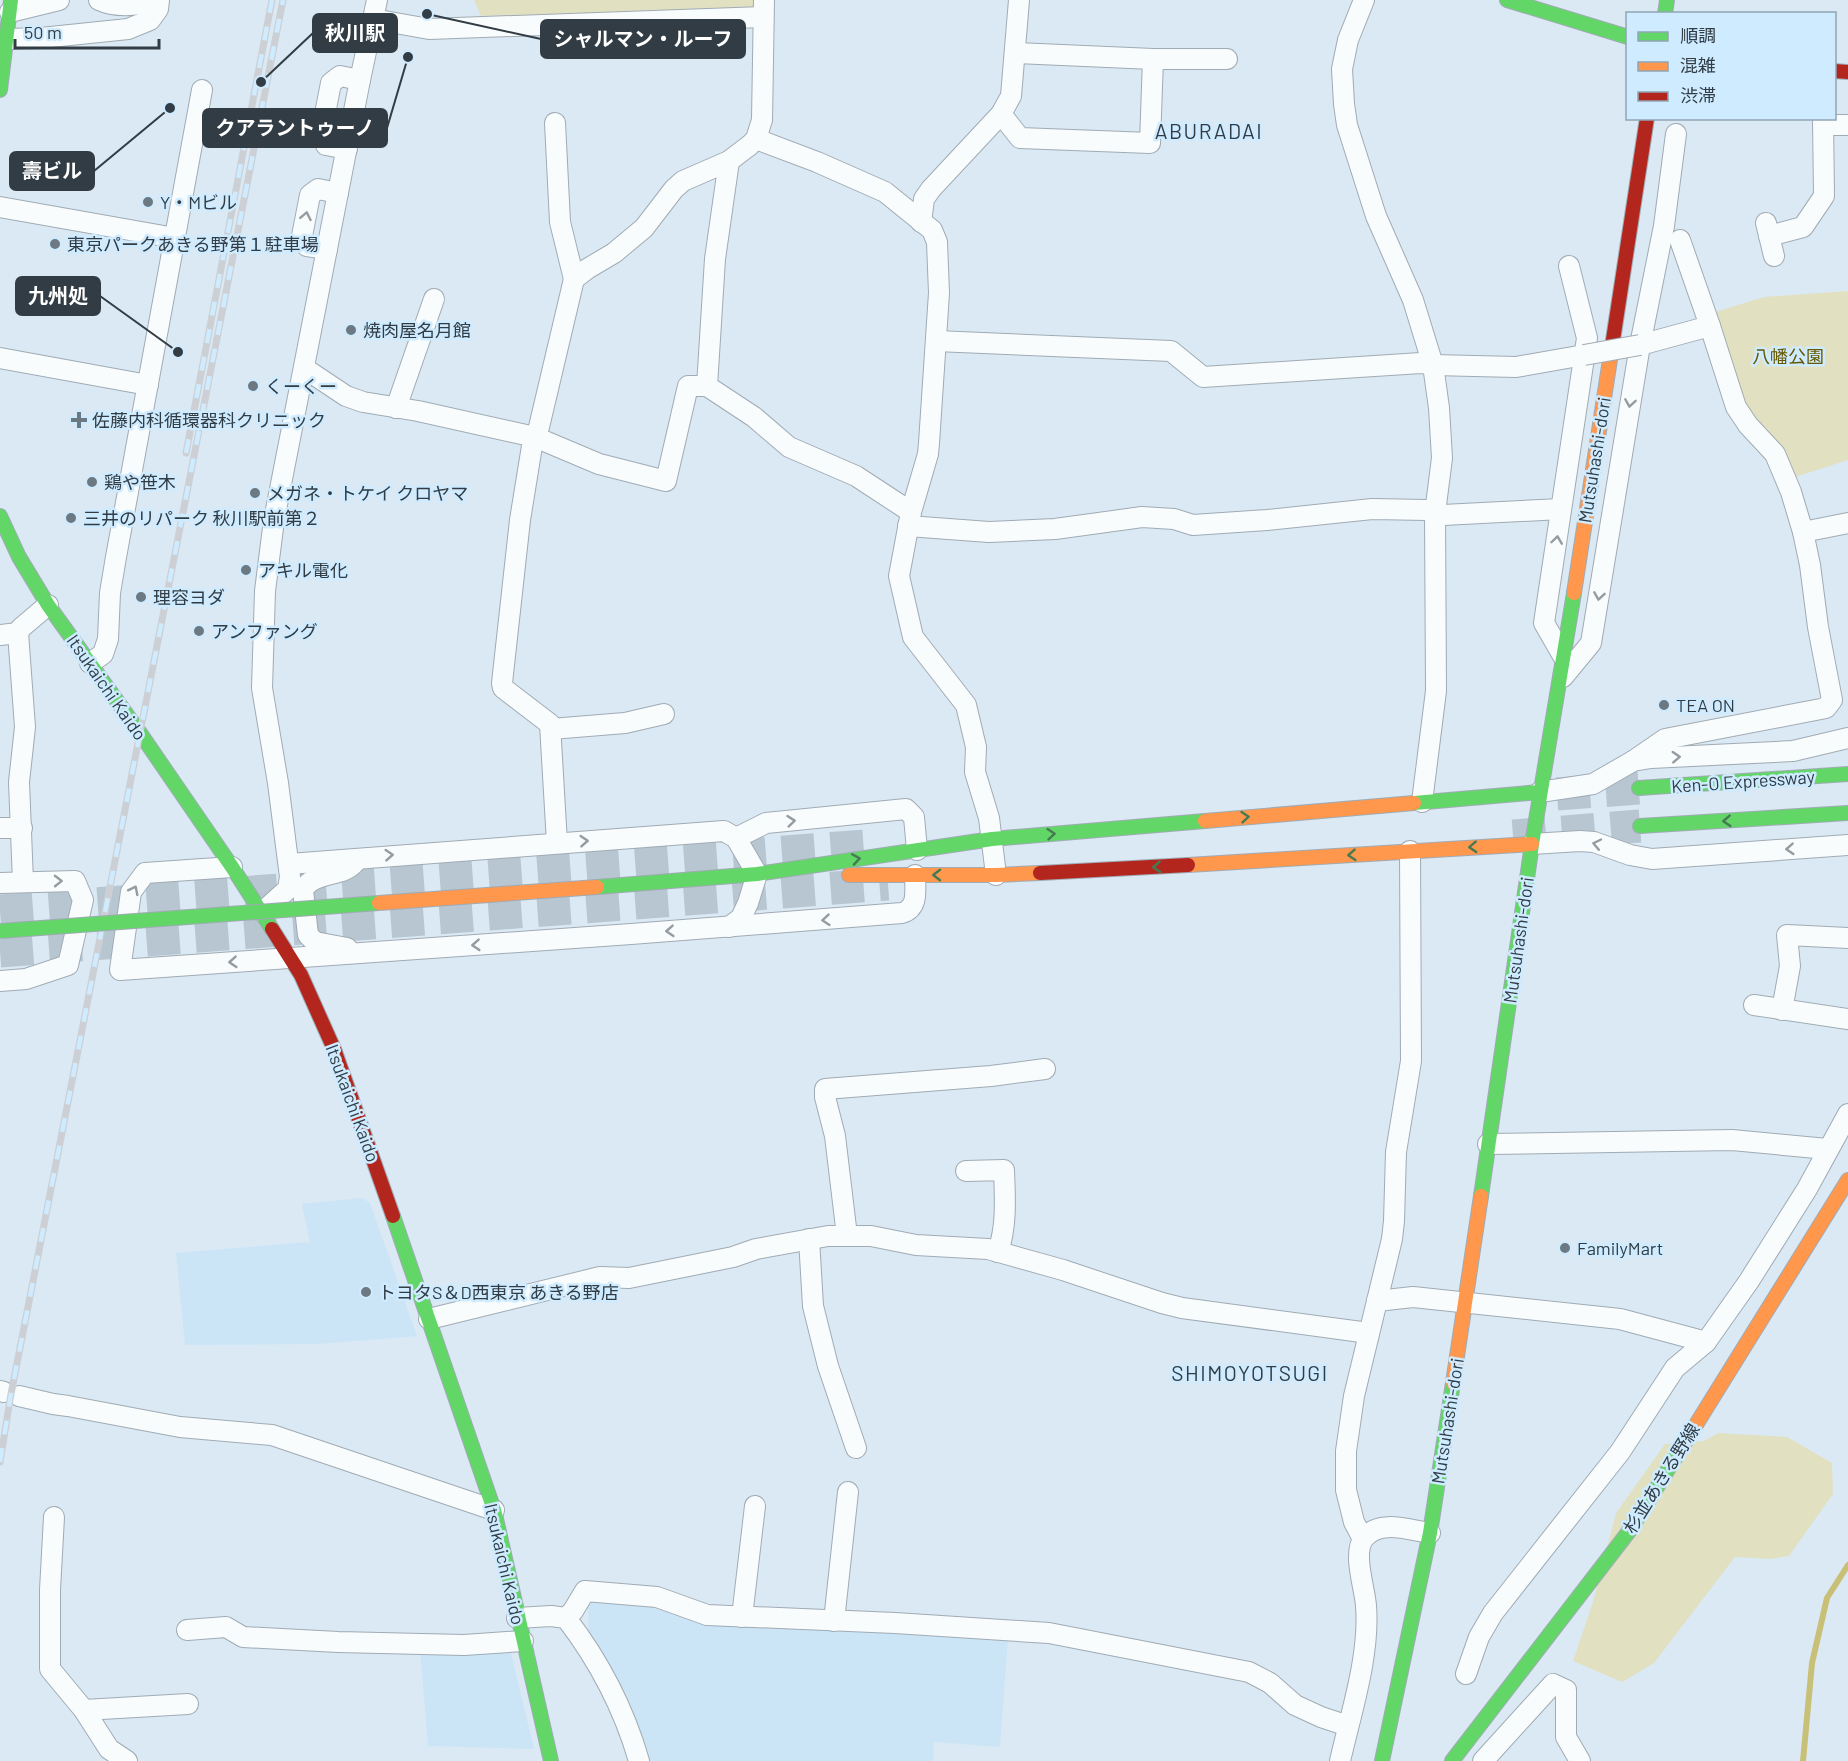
<svg xmlns="http://www.w3.org/2000/svg" width="1848" height="1761" font-family="Barlow,'Noto Sans JP',sans-serif">
<rect width="100%" height="100%" fill="#dae9f4"/>
<g fill="#cbe5f7">
<polygon points="362,1198 370,1203 417,1336 319,1344 185,1345 176,1253 310,1242 302,1204"/>
<polygon points="588,1600 1008,1638 1000,1747 934,1742 933,1761 644,1761 589,1635"/>
<polygon points="509,1645 534,1749 428,1746 420,1648"/>
</g>
<g fill="#e1e1c1">
<polygon points="474,0 757,0 757,4 751,10 481,16"/>
<polygon points="1848,291 1848,460 1792,478 1778,446 1742,402 1712,313 1764,297"/>
<polygon points="1718,1433 1787,1437 1832,1463 1833,1494 1789,1556 1770,1559 1735,1557 1654,1663 1622,1682 1573,1661 1593,1602 1616,1513 1665,1444 1704,1441"/>
</g>
<g fill="none" stroke-linecap="round" stroke-linejoin="round">
<polyline stroke="#c9c078" stroke-width="6" points="1803,1761 1812,1663 1827,1598 1848,1565"/>
<g stroke="#b8c6d1" stroke-width="33" stroke-dasharray="33 16" stroke-linecap="butt">
<polyline points="1557,794 1639,788"/>
<polyline points="1513,836 1640,826"/>
<polyline points="0,911 878,845"/>
<polyline points="0,951 888,884"/>
</g>
<g stroke="#a0abb4" stroke-width="22">
<g id="street">
<path d="M99 0C114 7 137 7 152 0"/>
<polyline points="1364,0 1348,40 1342,69 1344,104 1347,125 1376,216 1413,300 1433,365 1439,408 1442,458 1435,513 1436,691 1422,802"/>
<polyline points="10,12 59,0"/>
<polyline points="373,19 429,29 763,17"/>
<polyline points="7,39 41,38 128,29 150,20 158,9 159,0"/>
<polyline points="1016,53 1153,59 1227,59"/>
<polyline points="1001,114 1020,138 1150,143 1153,59"/>
<polyline points="555,123 560,222 574,279"/>
<polyline points="1823,125 1848,125"/>
<polyline points="756,139 817,162 885,192 932,230 937,242 939,293 929,443 928,454 911,512 899,576 913,637 966,705 976,747 975,772 989,818 996,875"/>
<polyline points="347,149 326,145 321,134 331,83 340,76 360,80"/>
<polyline points="729,161 715,259 707,386 754,417 789,447 856,476 911,512"/>
<polyline points="0,207 175,238"/>
<polyline points="921,222 924,199 931,189 1001,114 1011,96 1019,0"/>
<polyline points="1766,223 1774,256"/>
<polyline points="1769,236 1803,227 1824,196 1823,118"/>
<polyline points="1680,240 1710,326"/>
<polyline points="327,249 307,246 302,236 310,195 318,189 338,193"/>
<polyline points="936,341 1171,351 1203,377 1421,363 1433,365 1516,367 1584,355"/>
<polyline points="0,358 148,385"/>
<polyline points="304,368 346,396 363,402 418,411 535,437 599,464 666,481 688,386 707,386"/>
<polyline points="396,408 434,299"/>
<polyline points="908,526 989,532 1055,529 1142,517 1174,519 1193,525 1267,520 1372,509 1427,510 1443,515 1561,509"/>
<polyline points="1803,532 1848,523"/>
<polyline points="18,633 25,727 19,782 23,882"/>
<polyline points="0,635 18,633 21,628 48,605"/>
<polyline points="1563,656 1544,623 1587,338 1569,266"/>
<polyline points="90,663 103,654 108,639 110,593 116,557 202,90"/>
<polyline points="1563,677 1591,643 1640,345 1664,226 1676,134"/>
<polyline points="551,729 625,723 664,714"/>
<polyline points="1633,761 1665,739 1826,708 1832,700 1818,627 1810,565 1803,532 1791,492 1775,454 1748,425 1736,407 1710,326 1640,345"/>
<polyline points="1540,792 1593,784 1633,761 1651,758 1793,751 1848,738"/>
<polyline points="0,828 22,828"/>
<polyline points="736,838 766,823 906,809 914,817 917,850"/>
<polyline points="557,843 550,724 503,688 502,683 520,520 532,446 539,427 574,279 587,269 614,253 644,228 674,189 683,181 729,161 750,145 756,139 762,120 764,0"/>
<polyline points="1532,844 1580,841 1594,842 1630,855 1652,859 1848,845"/>
<polyline points="289,864 724,831 736,838 757,874 748,903 741,918 729,927"/>
<path d="M232 867 145 873 131 892 120 970 631 934 902 913C919 908 915 890 915 875"/>
<polyline points="0,883 75,881 83,900 68,965 26,979 0,981"/>
<polyline points="261,911 267,908 288,889 290,877 278,783 262,688 265,591 274,520 360,80 377,0"/>
<path d="M347 948 315 942 308 935 303 890C305 887 307 884 310 882 323 872 345 876 356 861"/>
<polyline points="1754,1005 1848,1019"/>
<polyline points="1782,1010 1790,966 1787,935 1848,938"/>
<polyline points="1488,1144 1732,1140 1827,1149"/>
<path d="M966 1171 1004 1170C1005 1198 1007 1225 998 1252"/>
<polyline points="847,1236 835,1136 825,1097 825,1089 991,1076 1045,1069"/>
<polyline points="809,1239 813,1306 828,1366 856,1448"/>
<polyline points="1377,1301 1413,1297 1620,1319 1706,1342 1749,1281 1807,1189 1848,1114"/>
<polyline points="429,1319 600,1277 629,1278 733,1257 756,1249 828,1236 871,1236 916,1245 988,1249 1063,1270 1162,1303 1182,1308 1369,1333"/>
<polyline points="0,1391 4,1392"/>
<polyline points="19,1396 53,1404 68,1406 180,1427 272,1435 494,1510"/>
<polyline points="54,1517 50,1590 50,1669 84,1710 109,1749 127,1761"/>
<polyline points="1363,1539 1354,1522 1346,1490 1346,1451 1354,1396 1392,1239 1394,1221 1396,1152 1411,1061 1410,851"/>
<polyline points="742,1617 755,1506"/>
<path d="M517 1618 551 1616 566 1618C599 1661 624 1709 639 1761"/>
<polyline points="566,1618 573,1611 585,1591 657,1597 707,1615 895,1623 1049,1633 1249,1672 1270,1683 1295,1705 1321,1717 1348,1726"/>
<polyline points="834,1621 848,1492"/>
<polyline points="187,1630 226,1627 243,1637 338,1642 464,1645 523,1641"/>
<polyline points="1466,1674 1479,1637 1493,1613 1620,1452 1675,1368 1706,1342"/>
<polyline points="84,1710 188,1704"/>
<path d="M1340 1761C1351 1713 1370 1655 1366 1606 1365 1588 1352 1553 1364 1538 1379 1519 1409 1530 1430 1533"/>
<polyline points="1483,1761 1553,1684 1566,1690 1566,1737 1580,1761"/>
</g>
</g>
<g stroke="#a0abb4" stroke-width="16">
<g id="fast">
<polyline points="1507,0 1628,37"/>
<polyline points="1665,14 1667,0"/>
<polyline points="0,90 11,0"/>
<polyline points="0,516 19,557 48,605 140,733 232,867 272,929"/>
<polyline points="1639,788 1848,774"/>
<polyline points="1414,803 1540,792"/>
<polyline points="1640,826 1848,813"/>
<polyline points="597,887 757,874 992,839 1205,821"/>
<polyline points="1481,1196 1532,844 1574,593"/>
<polyline points="393,1216 494,1510 551,1761"/>
<polyline points="1382,1761 1430,1533 1453,1383"/>
<polyline points="1452,1761 1630,1530 1679,1452"/>
</g>
</g>
<g stroke="#a0abb4" stroke-width="16">
<g id="slow">
<polyline points="1574,593 1611,353"/>
<polyline points="1205,821 1414,803"/>
<polyline points="1188,865 1532,844"/>
<polyline points="849,875 996,875 1040,873"/>
<polyline points="1453,1383 1481,1196"/>
<polyline points="1679,1452 1848,1180"/>
</g>
</g>
<g stroke="#a0abb4" stroke-width="16">
<g id="jam">
<polyline points="1834,71 1848,72"/>
<polyline points="1611,353 1647,118"/>
<polyline points="1040,873 1188,865"/>
<polyline points="272,929 301,975 334,1049 393,1216"/>
</g>
</g>
<use href="#street" stroke="#f9fcfd" stroke-width="20"/>
<use href="#fast" stroke="#63d668" stroke-width="14"/>
<use href="#slow" stroke="#ff974d" stroke-width="14"/>
<use href="#jam" stroke="#b3261e" stroke-width="14"/>
<g stroke="#ccd0d4" stroke-width="7">
<g id="rail">
<polyline points="186,453 272,0"/>
<polyline points="0,1462 11,1394 283,0"/>
</g>
</g>
<use href="#rail" stroke="#cfebff" stroke-width="4.5" stroke-dasharray="14" stroke-linecap="butt"/>
<g stroke="#a0abb4" stroke-width="22" stroke-linecap="butt">
<polyline id="street-bridge" points="1584,355 1640,345"/>
</g>
<g stroke="#a0abb4" stroke-width="16" stroke-linecap="butt">
<polyline id="fast-bridge" points="0,931 379,903"/>
</g>
<g stroke="#a0abb4" stroke-width="16" stroke-linecap="butt">
<polyline id="slow-bridge" points="379,903 597,887"/>
</g>
<use href="#street-bridge" stroke="#f9fcfd" stroke-width="20"/>
<use href="#fast-bridge" stroke="#63d668" stroke-width="14"/>
<use href="#slow-bridge" stroke="#ff974d" stroke-width="14"/>
</g>
<defs><path id="oneway-chevron" d="M-2-3.5L2.5 0L-2 3.5" fill="none" stroke-width="1.6" stroke-linecap="round" stroke-linejoin="round" transform="scale(1.5)"/></defs>
<g stroke="#959ca0">
<use href="#oneway-chevron" transform="translate(306 216) rotate(-79)"/>
<use href="#oneway-chevron" transform="translate(1630 403) rotate(99)"/>
<use href="#oneway-chevron" transform="translate(1557 540) rotate(-82)"/>
<use href="#oneway-chevron" transform="translate(1599 596) rotate(99)"/>
<use href="#oneway-chevron" transform="translate(1676 757) rotate(-3)"/>
<use href="#oneway-chevron" transform="translate(791 821) rotate(-6)"/>
<use href="#oneway-chevron" transform="translate(584 841) rotate(-4)"/>
<use href="#oneway-chevron" transform="translate(1597 844) rotate(-168)"/>
<use href="#oneway-chevron" transform="translate(1790 849) rotate(176)"/>
<use href="#oneway-chevron" transform="translate(389 855) rotate(-4)"/>
<use href="#oneway-chevron" transform="translate(58 881) rotate(-1)"/>
<use href="#oneway-chevron" transform="translate(134 890) rotate(-63)"/>
<use href="#oneway-chevron" transform="translate(826 920) rotate(175)"/>
<use href="#oneway-chevron" transform="translate(670 931) rotate(176)"/>
<use href="#oneway-chevron" transform="translate(476 945) rotate(176)"/>
<use href="#oneway-chevron" transform="translate(233 962) rotate(176)"/>
</g>
<g stroke="#457a52">
<use href="#oneway-chevron" transform="translate(1245 817) rotate(-5)"/>
<use href="#oneway-chevron" transform="translate(1727 821) rotate(176)"/>
<use href="#oneway-chevron" transform="translate(1051 834) rotate(-5)"/>
<use href="#oneway-chevron" transform="translate(1473 847) rotate(177)"/>
<use href="#oneway-chevron" transform="translate(1352 855) rotate(176)"/>
<use href="#oneway-chevron" transform="translate(856 859) rotate(-9)"/>
<use href="#oneway-chevron" transform="translate(1157 867) rotate(176)"/>
<use href="#oneway-chevron" transform="translate(937 875) rotate(180)"/>
</g>
<g fill="#6c7982" stroke="#cfebff" stroke-width="2">
<circle cx="148" cy="202" r="6"/>
<circle cx="55" cy="244" r="6"/>
<circle cx="351" cy="330" r="6"/>
<circle cx="253" cy="386" r="6"/>
<path d="M76 411h6v6h6v6h-6v6h-6v-6h-6v-6h6z"/>
<circle cx="92" cy="482" r="6"/>
<circle cx="255" cy="493" r="6"/>
<circle cx="71" cy="518" r="6"/>
<circle cx="246" cy="570" r="6"/>
<circle cx="141" cy="597" r="6"/>
<circle cx="199" cy="631" r="6"/>
<circle cx="1664" cy="705" r="6"/>
<circle cx="1565" cy="1248" r="6"/>
<circle cx="366" cy="1292" r="6"/>
</g>
<g text-anchor="middle" dominant-baseline="central" stroke-width="5" stroke-linejoin="round" paint-order="stroke">
<g font-size="18" fill="#313c44" stroke="#cfebff" text-anchor="start">
<text x="160" y="202">Y・Mビル</text>
<text x="67" y="244">東京パークあきる野第１駐車場</text>
<text x="363" y="330">焼肉屋名月館</text>
<text x="265" y="386">くーくー</text>
<text x="92" y="420">佐藤内科循環器科クリニック</text>
<text x="104" y="482">鶏や笹木</text>
<text x="267" y="493">メガネ・トケイ クロヤマ</text>
<text x="83" y="518">三井のリパーク 秋川駅前第２</text>
<text x="258" y="570">アキル電化</text>
<text x="153" y="597">理容ヨダ</text>
<text x="211" y="631">アンファング</text>
<text x="1676" y="705">TEA ON</text>
<text x="1577" y="1248">FamilyMart</text>
<text x="378" y="1292">トヨタS＆D西東京 あきる野店</text>
</g>
<g font-size="18" fill="#655800" stroke="#cfebff">
<text x="1788" y="356">八幡公園</text>
</g>
<g font-size="18" fill="#313c44" stroke="#cfebff">
<text transform="translate(1594 460) rotate(-81)">Mutsuhashi-dori</text>
<text transform="translate(107 687) rotate(55)">Itsukaichi Kaido</text>
<text transform="translate(1743 781) rotate(-4)">Ken-O Expressway</text>
<text transform="translate(1518 940) rotate(-82)">Mutsuhashi-dori</text>
<text transform="translate(353 1103) rotate(70)">Itsukaichi Kaido</text>
<text transform="translate(1447 1421) rotate(-81)">Mutsuhashi-dori</text>
<text transform="translate(1661 1478) rotate(-58)">杉並あきる野線</text>
<text transform="translate(505 1564) rotate(77)">Itsukaichi Kaido</text>
</g>
<g font-size="21" letter-spacing="1.5" fill="#313c44" stroke="#cfebff">
<text x="1209" y="130">ABURADAI</text>
<text x="1250" y="1372">SHIMOYOTSUGI</text>
</g>
</g>
<path fill="none" stroke="#313c44" stroke-width="2" d="M261 82L313 33M427 14L541 39M408 57L387 128M170 108L94 171M178 352L100 296"/>
<g fill="#313c44" stroke="#cfebff" stroke-width="2">
<circle cx="261" cy="82" r="6"/>
<circle cx="427" cy="14" r="6"/>
<circle cx="408" cy="57" r="6"/>
<circle cx="170" cy="108" r="6"/>
<circle cx="178" cy="352" r="6"/>
</g>
<g fill="#313c44" stroke="#313c44" stroke-width="2">
<rect x="313" y="14" width="84" height="38" rx="6"/>
<rect x="541" y="20" width="204" height="38" rx="6"/>
<rect x="203" y="109" width="184" height="38" rx="6"/>
<rect x="10" y="152" width="84" height="38" rx="6"/>
<rect x="16" y="277" width="84" height="38" rx="6"/>
</g>
<g font-size="20" text-anchor="middle" font-weight="bold" fill="#fff">
<text x="355" y="40">秋川駅</text>
<text x="643" y="46">シャルマン・ルーフ</text>
<text x="295" y="135">クアラントゥーノ</text>
<text x="52" y="178">壽ビル</text>
<text x="58" y="303">九州処</text>
</g>
<rect x="1626" y="12" width="210" height="108" fill="#cfebff" stroke="#90a5b4" stroke-width="1.5"/>
<rect x="1638" y="32" width="30" height="9" fill="#63d668" stroke="#90a5b4" stroke-width="1.5"/>
<text x="1680" y="42" font-size="18" fill="#313c44">順調</text>
<rect x="1638" y="62" width="30" height="9" fill="#ff974d" stroke="#90a5b4" stroke-width="1.5"/>
<text x="1680" y="72" font-size="18" fill="#313c44">混雑</text>
<rect x="1638" y="92" width="30" height="9" fill="#b3261e" stroke="#90a5b4" stroke-width="1.5"/>
<text x="1680" y="102" font-size="18" fill="#313c44">渋滞</text>
<path d="M15 39v9h144v-9" fill="none" stroke="#313c44" stroke-width="3"/>
<text x="24" y="39" font-size="18" fill="#313c44" stroke="#cfebff" stroke-width="4.5" paint-order="stroke">50 m</text>
</svg>
